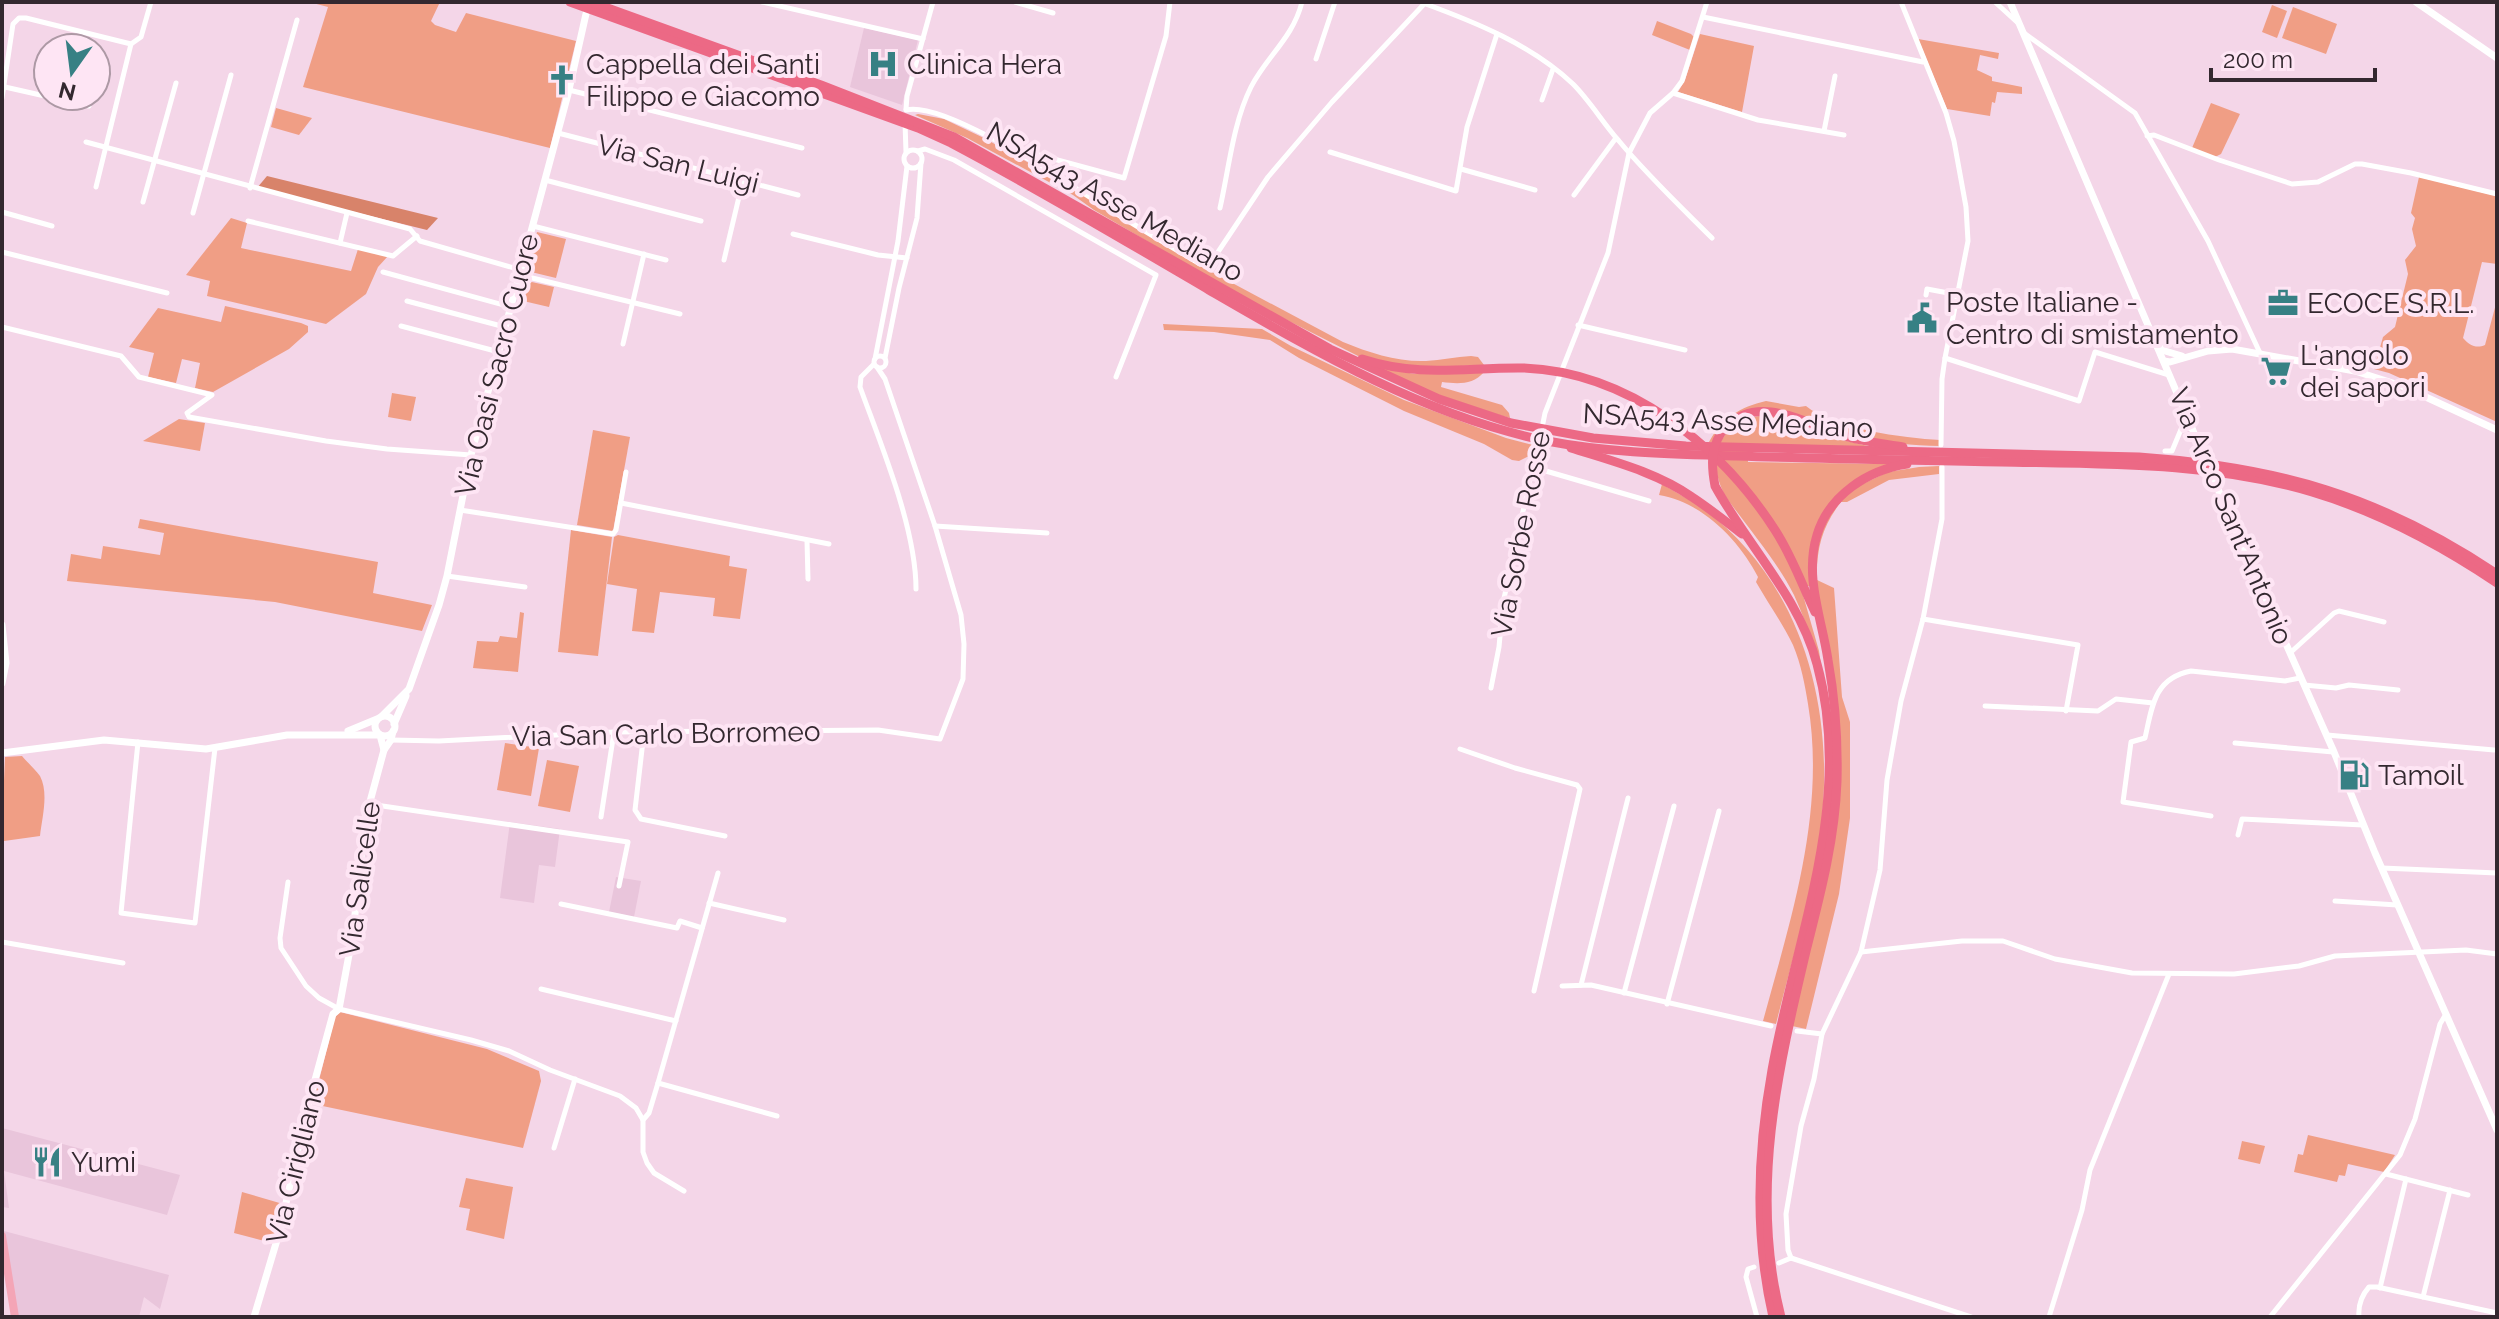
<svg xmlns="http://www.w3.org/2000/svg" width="2499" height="1319" font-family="Raleway,sans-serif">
<rect width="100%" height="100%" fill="#f4d6e8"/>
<g fill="#e9c5db">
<polygon points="864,28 918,40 902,105 850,87"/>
<polygon points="510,822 560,829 555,867 539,865 534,903 500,898"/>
<polygon points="616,877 641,881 634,917 609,912"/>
<polygon points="2,1128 180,1175 167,1215 4,1171 9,1208 2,1207"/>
<polygon points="4,1231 169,1275 160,1309 144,1297 139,1317 17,1317"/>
</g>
<g fill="#f09e85">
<polygon points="309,2 440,2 431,21 435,25 456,32 466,13 576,41 550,148 303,87 328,7"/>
<polygon points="2272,5 2287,11 2277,38 2262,32"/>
<polygon points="2293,7 2337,24 2326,54 2282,38"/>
<polygon points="1657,21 1691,34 1694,37 1690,50 1652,35"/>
<polygon points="1700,34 1754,46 1742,112 1678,92 1685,80"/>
<polygon points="1918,39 1999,53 1998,59 1980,55 1977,70 1992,77 1992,81 2022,87 2022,94 1997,92 1995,103 1992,102 1990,116 1947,109"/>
<polygon points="2211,103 2240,114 2221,154 2215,157 2192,148"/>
<polygon points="276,108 312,118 299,135 271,127"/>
<path d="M918 114 944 119 984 138 1065 183 1208 270 1343 342C1370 353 1397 362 1426 361 1441 360 1456 357 1471 356L1478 357 1484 365 1417 368 1362 358 1247 300 1094 210 1073 195 967 138 915 115Z"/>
<path d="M2419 177 2497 196V264L2482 262 2463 338C2469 345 2476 349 2485 345L2497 300V422L2389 373 2374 369 2383 337 2395 327 2408 274 2405 260 2416 246 2412 229 2415 218 2411 213Z"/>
<polygon points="231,218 247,223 241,248 351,271 358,249 388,256 378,267 366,294 326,324 207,296 210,281 186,275"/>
<polygon points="537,232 566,239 556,278 527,271"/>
<polygon points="523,280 554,287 549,307 519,300"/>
<polygon points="225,306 301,323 308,326 308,332 289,349 213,392 195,388 200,363 182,359 176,383 148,377 154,353 129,347 158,308 221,322"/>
<polygon points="1163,324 1262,329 1291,346 1404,400 1506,438 1533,445 1531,455 1519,461 1512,460 1484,444 1404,411 1299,358 1270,340 1214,332 1164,330"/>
<path d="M1370 366 1415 374 1484 372C1473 385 1458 384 1442 382L1441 387 1502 405 1509 413 1510 418 1455 403Z"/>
<polygon points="392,393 416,397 411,421 388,417"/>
<path d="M1766 401 1799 407 1806 406C1834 429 1903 438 1940 440V446C1876 446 1813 425 1750 410L1714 442H1709C1722 418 1740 407 1766 401Z"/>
<path d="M1768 415 1838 439 1872 447 1747 445 1748 462 1890 464 1855 480 1835 497 1888 472 1919 467 1939 466V474L1889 480 1847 502H1841C1822 526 1816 550 1817 580L1834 588 1842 697 1850 722V818L1839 894 1806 1029 1792 1026 1839 785 1817 584 1801 588 1819 651 1826 696C1818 662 1809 627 1794 595 1777 561 1748 528 1726 497 1703 457 1721 418 1768 415Z"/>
<polygon points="179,419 205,423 200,451 143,441"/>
<polygon points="593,430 630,437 613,531 577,525"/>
<path d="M1662 484C1675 492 1691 500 1704 509 1803 584 1835 708 1821 827 1813 893 1792 959 1776 1024L1763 1021C1791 918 1826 813 1808 704 1805 685 1801 664 1793 645 1783 624 1768 603 1756 582L1758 577C1739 540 1702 502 1659 495Z"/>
<polygon points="140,519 378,562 373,593 432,605 422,631 275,602 67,581 71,554 101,559 103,546 160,555 164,533 138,528"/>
<polygon points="571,530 612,537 598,656 558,652"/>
<polygon points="618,535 730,556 729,566 747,569 740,619 713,616 715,598 660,592 654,633 632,631 637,589 607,584 614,537"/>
<polygon points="520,612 524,613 518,672 473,668 477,641 498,642 500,636 517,638"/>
<polygon points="505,743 539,748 531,796 497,790"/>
<path d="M22 756C27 762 35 769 40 776 49 793 42 818 40 836L4 841 2 827 5 757Z"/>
<polygon points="547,760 579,766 570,812 538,806"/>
<polygon points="340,1012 487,1049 539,1071 541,1081 523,1148 313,1104 335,1017"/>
<polygon points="2308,1135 2395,1155 2384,1172 2348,1164 2345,1176 2339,1175 2337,1182 2294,1172 2298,1154 2303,1155"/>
<polygon points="2242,1141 2265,1146 2260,1164 2238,1159"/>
<polygon points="466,1178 513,1187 504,1239 466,1230 470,1209 459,1207"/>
<polygon points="242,1192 283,1204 272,1243 234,1233"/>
</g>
<polygon fill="#d8836a" points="267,176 438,218 427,230 257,188"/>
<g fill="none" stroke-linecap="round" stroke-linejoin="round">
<g stroke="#fff" stroke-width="5">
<polyline points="762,2 923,39"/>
<polyline points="1015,2 1053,13"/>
<polyline points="1901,2 1946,113 1954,141 1966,207 1968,241 1945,358 2079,401 2095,352 2169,375"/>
<polyline points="1995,2 2018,23"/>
<path d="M1423 3C1475 22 1532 45 1573 84 1590 101 1603 123 1619 141 1648 176 1680 206 1712 238"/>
<polyline points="1703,17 1923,62"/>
<polyline points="2024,33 2135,113 2208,241 2260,353"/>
<polyline points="131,44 141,37 151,2"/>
<polyline points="1316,59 1335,2"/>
<polyline points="5,87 89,106"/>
<polyline points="569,90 802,148"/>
<polyline points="1673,93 1758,120 1844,135"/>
<polyline points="2,98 13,24 19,18 26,18 131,44 96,187"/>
<polyline points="1542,100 1553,69"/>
<polyline points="906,109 907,96 933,2"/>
<path d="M906 110C945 100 1068 184 1104 206 1136 226 1168 245 1200 264H1210L1268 177 1332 102 1426 2"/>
<polyline points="905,123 906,152"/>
<polyline points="1824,131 1835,76"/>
<polyline points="558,133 798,195"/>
<polyline points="2147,136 2154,135 2219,160 2292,184 2318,182 2355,164 2362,164 2411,173 2497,194"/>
<polyline points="86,142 410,229 420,241 521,270"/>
<circle cx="913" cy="159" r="9"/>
<polyline points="918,151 925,149 954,160 1156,275 1116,377"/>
<polyline points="1330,152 1456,191 1467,127 1497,34"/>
<polyline points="1039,155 1124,178 1166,36 1170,2"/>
<polyline points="1461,169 1535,190"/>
<polyline points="545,180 701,221"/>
<polyline points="250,188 297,20"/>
<polyline points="1574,195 1616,138"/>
<polyline points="143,202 176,83"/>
<path d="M1220 208C1229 168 1233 123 1251 87 1267 56 1293 38 1302 2"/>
<polyline points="2,212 52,226"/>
<polyline points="193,213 231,75"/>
<polyline points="248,221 393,256 417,236"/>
<polyline points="533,226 666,260"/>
<polyline points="793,234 878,255 907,258"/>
<polyline points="340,243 347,213"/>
<polyline points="2,252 167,293"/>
<polyline points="724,260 743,180"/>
<polyline points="383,272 511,307"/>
<polyline points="520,275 680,314"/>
<polyline points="1926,295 1927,289 1959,295"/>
<polyline points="407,301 505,327"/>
<polyline points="1578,325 1685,350"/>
<polyline points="401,326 499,352"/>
<polyline points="2,327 121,356 139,377 212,395 187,413 189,417 326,441 387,449 471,455"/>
<polyline points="623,344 644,254"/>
<circle cx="880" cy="362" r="6"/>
<polyline points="885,358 899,288 917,218 921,163"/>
<polyline points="875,359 898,241 907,166"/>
<path d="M874 364 861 377 860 387C881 445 916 528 916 589"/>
<polyline points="1542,428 1545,413 1608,253 1629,153 1650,113 1673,93 1682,81 1707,2"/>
<polyline points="1941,445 1942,379 1945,358"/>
<polyline points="2165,451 2172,451 2182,427 2193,429"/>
<polyline points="1532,467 1649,501"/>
<polyline points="621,503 829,544"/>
<polyline points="460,510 613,534 616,530 626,472"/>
<polyline points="935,526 1047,533"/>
<polyline points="807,541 808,579"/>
<polyline points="447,576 525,587"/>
<polyline points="1923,619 2078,645 2066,711"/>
<polyline points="2290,653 2334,613 2339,611 2384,622"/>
<polyline points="2304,685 2336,688 2349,685 2398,690"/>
<polyline points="1491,688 1499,647 1503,603 1539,438"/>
<polyline points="1985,706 2098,711 2116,699 2153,703"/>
<polyline points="644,732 635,810 641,819 725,836"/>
<polyline points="2327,735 2494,750"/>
<polyline points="391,740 439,741 614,732 878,730 940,739 963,679 964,644 961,615 935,526 902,429 885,379 877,367"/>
<polyline points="138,742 121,913 195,923 215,748"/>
<polyline points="2235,743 2333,752"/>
<polyline points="1460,749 1515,768 1577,785 1580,789 1534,991"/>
<polyline points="369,804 628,842 619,886"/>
<path d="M2211 816 2123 802 2131 742 2145 738C2152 707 2154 678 2191 671L2285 681 2300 678"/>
<polyline points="601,817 614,732"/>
<polyline points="2238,835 2242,819 2363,825"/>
<polyline points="2382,868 2497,873"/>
<polyline points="288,882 280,938 281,948 306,986 319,998 339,1009 471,1040 509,1051 550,1070 620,1096 636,1108 643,1120"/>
<polyline points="2335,901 2397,905"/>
<polyline points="709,903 784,920"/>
<polyline points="561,904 677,928 680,921 702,928"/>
<polyline points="2,942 123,963"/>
<polyline points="1861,952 1962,941 2003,941 2055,959 2132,973 2234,974 2299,966 2335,956 2466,950 2497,954"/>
<polyline points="1581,985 1628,798"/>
<polyline points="1562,986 1591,985 1771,1026"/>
<polyline points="541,989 676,1021"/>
<polyline points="1624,993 1674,806"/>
<polyline points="1667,1004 1719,811"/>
<polyline points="1797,1031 1822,1034"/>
<polyline points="658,1083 777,1116"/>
<polyline points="554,1148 575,1079"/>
<polyline points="2386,1174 2468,1195"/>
<polyline points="684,1191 654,1173 647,1163 643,1152 643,1120 649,1113 658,1083 718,873"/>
<polyline points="1791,1258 1788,1250 1786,1214 1801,1126 1814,1079 1822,1034 1861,952 1880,870 1887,780 1901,701 1923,619 1942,519 1942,467"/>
<polyline points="1791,1258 1971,1317"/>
<polyline points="1779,1263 1791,1258"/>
<polyline points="1754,1267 1748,1269 1746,1277 1757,1317"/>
<polyline points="2380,1288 2406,1179"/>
<polyline points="2423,1297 2450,1190"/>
<polyline points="2049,1317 2082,1210 2090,1170 2169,974"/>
<polyline points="2270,1317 2400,1155 2415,1119 2440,1024 2446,1014"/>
<path d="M2359 1317C2358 1306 2362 1295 2369 1287H2377L2497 1313"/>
</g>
<g stroke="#fff" stroke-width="7">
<polyline points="2010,2 2235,529 2334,752 2375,853 2497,1130"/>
<polyline points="2416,2 2497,58"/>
<polyline points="2157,345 2165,351 2182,356"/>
<polyline points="2164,361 2170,362 2208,351 2232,349 2355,371 2402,386 2497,430"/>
<polyline points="2,625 6,663 2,683"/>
<polyline points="382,716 409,689 439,605 447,576 471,455 568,94 588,5"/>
<circle cx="385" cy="726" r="10"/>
<polyline points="394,724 406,696"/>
<polyline points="348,731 377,719"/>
<polyline points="2,753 104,740 206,749 287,735 380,735 384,750"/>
<polyline points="254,1317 280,1230 306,1113 333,1014 339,1009 353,933 365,820 384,750 391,740 393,731"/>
</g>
<polyline stroke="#f4a5b6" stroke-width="8" points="2,1236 15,1317"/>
<g stroke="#ec6985" stroke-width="9">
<path d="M570 2 918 128 951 143C1038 189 1124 240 1209 290 1316 352 1425 416 1547 441 1609 453 1674 454 1737 456 1825 459 1913 460 2001 462 2105 464 2212 462 2312 492 2379 512 2439 544 2497 583"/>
<path d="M591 2 821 85 954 137 1330 349 1439 399 1511 423 1593 438 1686 446 2139 457C2279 467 2380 496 2497 574"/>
<path d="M1362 359C1421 378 1465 367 1524 368 1629 372 1721 446 1775 530 1792 556 1802 585 1815 612"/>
<path d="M1571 448C1612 461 1656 472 1692 497 1709 508 1725 521 1742 534"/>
<path d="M1773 1317C1754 1235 1757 1153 1772 1070 1796 936 1855 802 1817 664 1799 597 1748 546 1715 486 1711 465 1710 444 1726 427 1760 392 1810 426 1848 437 1866 442 1885 444 1903 447"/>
<path d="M1781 1317C1749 1192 1778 1069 1807 947 1821 892 1835 838 1837 781 1838 741 1835 699 1828 660 1822 619 1804 577 1817 535 1829 495 1868 470 1907 464"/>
</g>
</g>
<defs>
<g id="hospital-bare" transform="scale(2.4)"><path d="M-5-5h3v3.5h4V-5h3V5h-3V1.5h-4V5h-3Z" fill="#378084" stroke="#fee5f4" stroke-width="2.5" paint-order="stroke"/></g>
<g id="church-bare" transform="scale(2.4)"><path d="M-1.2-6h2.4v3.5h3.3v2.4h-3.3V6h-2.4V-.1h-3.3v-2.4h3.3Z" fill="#378084" stroke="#fee5f4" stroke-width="2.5" paint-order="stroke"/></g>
<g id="office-bare" transform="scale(2.4)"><path d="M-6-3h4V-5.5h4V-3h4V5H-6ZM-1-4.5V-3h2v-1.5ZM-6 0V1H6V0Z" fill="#378084" stroke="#fee5f4" stroke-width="2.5" paint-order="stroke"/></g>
<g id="civic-bare" transform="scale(2.4)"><path d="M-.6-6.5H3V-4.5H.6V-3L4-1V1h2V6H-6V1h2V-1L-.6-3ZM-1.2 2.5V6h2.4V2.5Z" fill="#378084" stroke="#fee5f4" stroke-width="2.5" paint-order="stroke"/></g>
<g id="supermarket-bare" transform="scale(2.4)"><path d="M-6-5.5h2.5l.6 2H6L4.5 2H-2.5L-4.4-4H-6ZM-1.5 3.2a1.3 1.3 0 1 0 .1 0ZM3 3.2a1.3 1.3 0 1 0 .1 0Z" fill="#378084" stroke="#fee5f4" stroke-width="2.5" paint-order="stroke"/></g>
<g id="fuel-bare" transform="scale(2.4)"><path d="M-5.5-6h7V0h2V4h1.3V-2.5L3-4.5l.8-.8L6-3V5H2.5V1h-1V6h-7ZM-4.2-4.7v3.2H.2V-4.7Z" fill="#378084" stroke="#fee5f4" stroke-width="2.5" paint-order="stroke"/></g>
<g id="restaurant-bare" transform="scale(2.4)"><path d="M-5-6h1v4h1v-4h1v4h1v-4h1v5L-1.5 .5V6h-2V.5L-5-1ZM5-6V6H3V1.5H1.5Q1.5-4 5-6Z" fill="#378084" stroke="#fee5f4" stroke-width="2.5" paint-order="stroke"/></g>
</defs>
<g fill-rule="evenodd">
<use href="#hospital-bare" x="883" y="64"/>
<use href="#church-bare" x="562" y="80"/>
<use href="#office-bare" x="2283" y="303"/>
<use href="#civic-bare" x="1922" y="318"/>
<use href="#supermarket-bare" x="2276" y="371"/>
<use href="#fuel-bare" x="2354" y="775"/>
<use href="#restaurant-bare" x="47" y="1162"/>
</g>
<g text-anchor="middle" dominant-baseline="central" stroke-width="8" stroke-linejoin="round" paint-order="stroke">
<g font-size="28" fill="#33282f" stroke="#fee5f4" text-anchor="start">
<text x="586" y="64">Cappella dei Santi<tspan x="586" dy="32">Filippo e Giacomo</tspan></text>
<text x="907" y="64">Clinica Hera</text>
<text x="1946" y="302">Poste Italiane -<tspan x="1946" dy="32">Centro di smistamento</tspan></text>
<text x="2307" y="303">ECOCE S.R.L.</text>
<text x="2300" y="355">L'angolo<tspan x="2300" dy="32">dei sapori</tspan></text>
<text x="2378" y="775">Tamoil</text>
<text x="71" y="1162">Yumi</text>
</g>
<g font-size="28" fill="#33282f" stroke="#fee5f4">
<text transform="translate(678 164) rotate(14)">Via San Luigi</text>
<text transform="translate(1115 202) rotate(30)">NSA543 Asse Mediano</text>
<text transform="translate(497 365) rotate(-76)">Via Oasi Sacro Cuore</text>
<text transform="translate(1728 421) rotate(3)">NSA543 Asse Mediano</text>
<text transform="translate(2231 516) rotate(67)">Via Arco Sant'Antonio</text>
<text transform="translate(1521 534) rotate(-79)">Via Sorbe Rosse</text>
<text transform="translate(666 734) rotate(-1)">Via San Carlo Borromeo</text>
<text transform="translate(360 879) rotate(-82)">Via Salicelle</text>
<text transform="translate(296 1162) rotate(-76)">Via Cirigliano</text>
</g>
</g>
<rect width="2499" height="1319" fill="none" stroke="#33282f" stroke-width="8"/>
<g transform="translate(72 72) rotate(194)"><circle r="38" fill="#fee5f4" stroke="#ad99a5" stroke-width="2"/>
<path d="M0-6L14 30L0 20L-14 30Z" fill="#378084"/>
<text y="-12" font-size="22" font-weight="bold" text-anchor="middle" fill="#33282f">N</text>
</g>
<path d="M2211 68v12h164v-12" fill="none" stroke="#33282f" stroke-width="4"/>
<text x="2223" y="68" font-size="24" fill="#33282f" stroke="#fee5f4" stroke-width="6" paint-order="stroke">200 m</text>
</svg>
